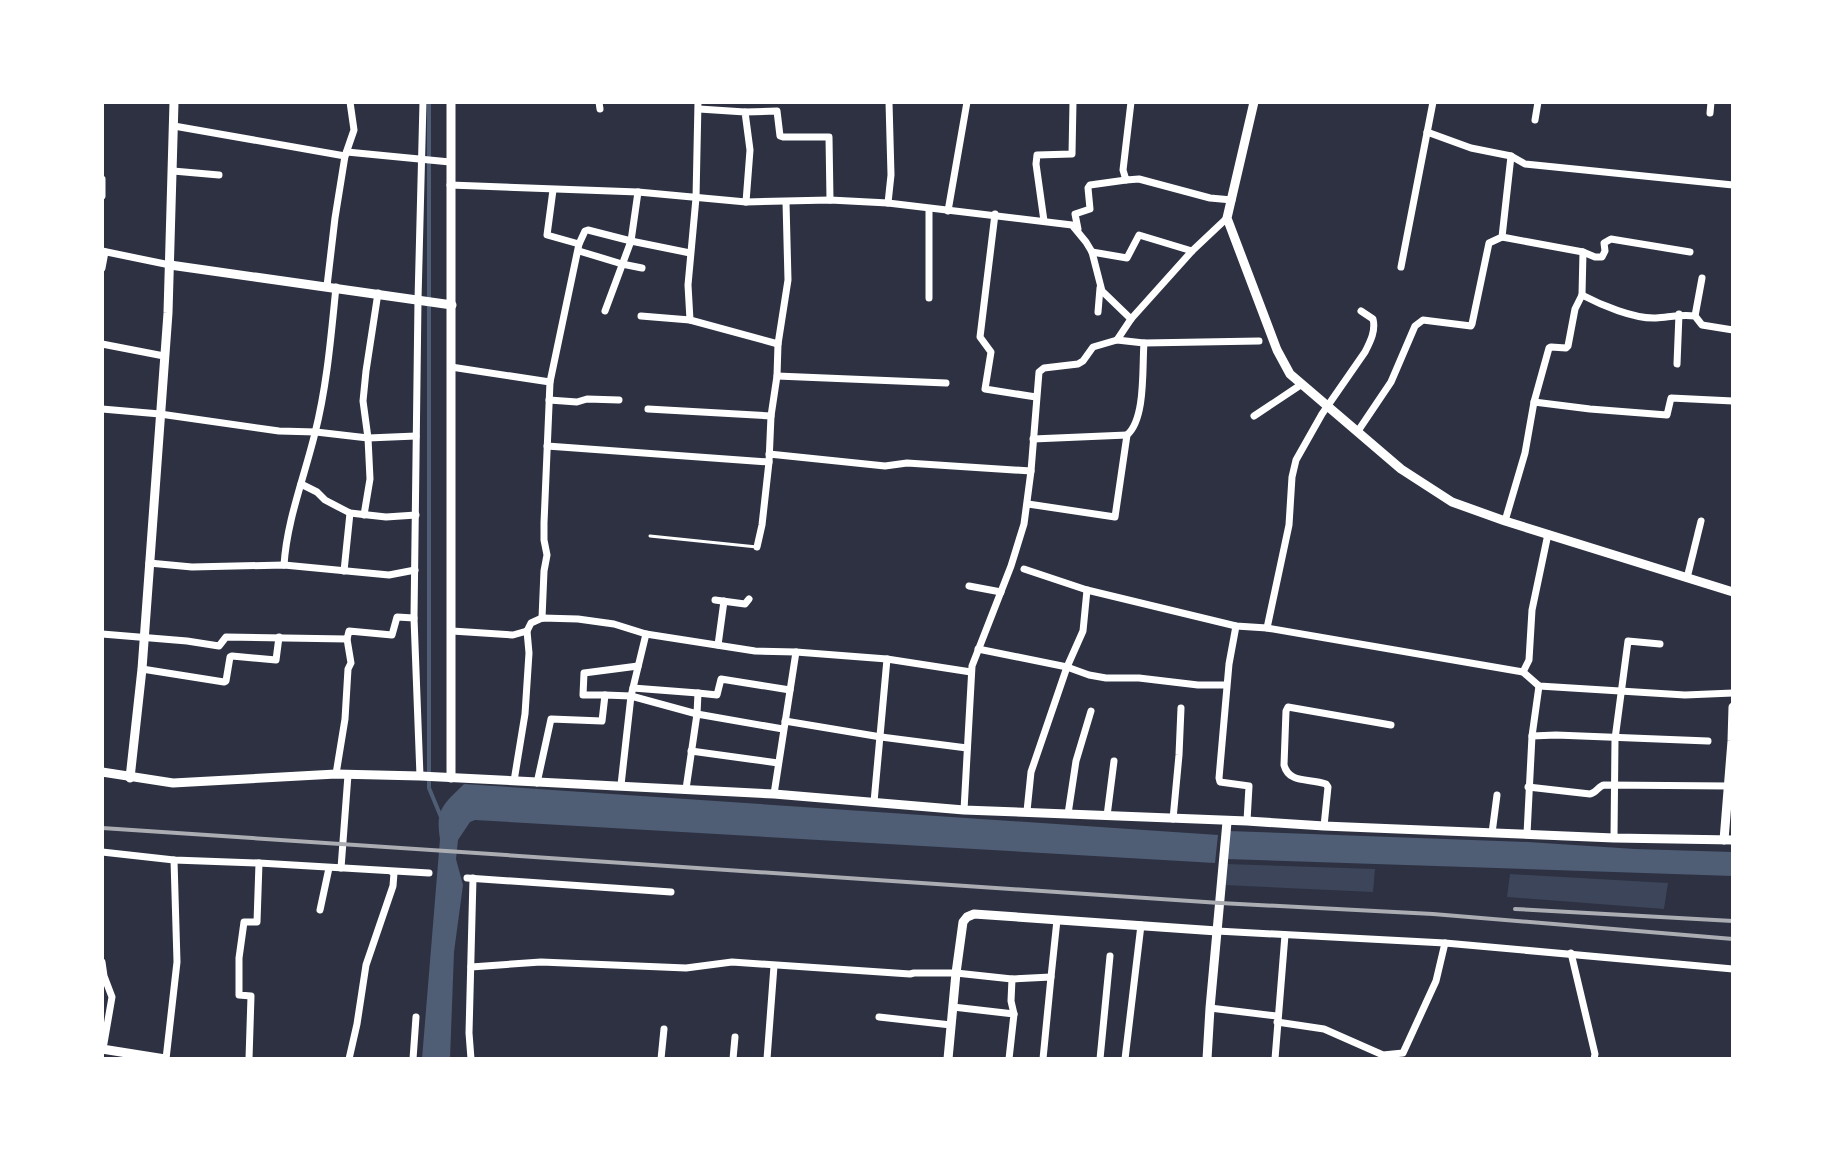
<svg xmlns="http://www.w3.org/2000/svg" width="1835" height="1161" font-family="Lora,serif">
<rect width="100%" height="100%" fill="#2d3142"/>
<g fill="#3c4559">
<polygon points="1226,864 1375,869 1373,892 1224,885"/>
<polygon points="1510,874 1668,883 1664,909 1507,897"/>
</g>
<g fill="#4f5d75">
<path d="M464 784 1218 835 1215 863 475 820 470 822 458 840 456 859 463 885 454 952 450 1059H422L440 839C435 809 444 804 464 784Z"/>
<polygon points="1228,831 1528,842 1635,849 1733,852 1733,876 1226,859"/>
</g>
<g fill="none" stroke-linecap="round" stroke-linejoin="round">
<polyline stroke="#4f5d75" stroke-width="4" points="429,102 429,788 441,817"/>
<polyline stroke="#fff" stroke-width="3" points="650,536 757,547"/>
<g stroke="#fff" stroke-width="7">
<polyline points="599,102 600,109"/>
<polyline points="698,102 696,198 688,285 690,320 778,344"/>
<polyline points="1131,102 1123,170 1126,180 1139,179 1210,198 1232,200"/>
<polyline points="699,109 745,112 750,150 746,202"/>
<polyline points="745,112 777,111 780,136 783,137 829,137 830,200"/>
<polyline points="1710,113 1711,102"/>
<polyline points="1535,120 1538,102"/>
<polyline points="174,126 345,156"/>
<polyline points="1427,132 1471,148 1511,156 1525,164 1733,185"/>
<polyline points="347,152 450,162"/>
<polyline points="173,171 219,175"/>
<polyline points="102,179 102,196"/>
<polyline points="450,185 638,192 746,202 830,200 888,203 1072,225 1086,242 1092,252 1102,291 1131,319"/>
<polyline points="553,190 547,235 579,244"/>
<polyline points="888,203 891,175 889,102"/>
<polyline points="948,211 967,102"/>
<polyline points="995,214 980,337 991,352 985,389 1036,397"/>
<polyline points="1044,221 1036,164 1037,155 1072,154 1073,102"/>
<polyline points="1078,229 1075,214 1090,209 1088,188 1090,185 1126,180"/>
<polyline points="1502,237 1583,252 1582,295 1575,309 1568,346 1566,348 1551,347 1549,348 1534,402 1525,453 1505,521"/>
<polyline points="102,251 170,265"/>
<polyline points="579,251 622,264 642,268"/>
<polyline points="1092,252 1127,258 1139,235 1192,251"/>
<polyline points="1583,252 1595,257 1602,257 1605,251 1604,243 1611,239 1690,252"/>
<polyline points="1401,267 1433,102"/>
<polyline points="102,268 105,252"/>
<polyline points="327,286 335,218 345,156 354,130 350,102"/>
<path d="M1582 295C1601 305 1634 319 1656 318 1670 317 1681 314 1695 316L1702 325 1733 330"/>
<polyline points="929,298 929,209"/>
<polyline points="605,311 631,241 638,192"/>
<polyline points="1098,312 1100,288"/>
<polyline points="641,316 690,320"/>
<polyline points="1695,316 1702,278"/>
<polyline points="1117,340 1144,343 1259,341"/>
<polyline points="102,344 164,356"/>
<polyline points="1677,364 1679,314"/>
<polyline points="451,367 550,382"/>
<polyline points="777,376 946,383"/>
<polyline points="549,400 577,402 587,399 619,400"/>
<polyline points="1534,402 1590,409 1667,415 1671,398 1733,401"/>
<polyline points="102,409 160,414 279,431 316,432 368,438 416,436"/>
<polyline points="648,409 771,416"/>
<polyline points="1254,416 1302,384"/>
<polyline points="1358,431 1391,382 1415,326 1423,320 1471,326 1472,324 1489,243 1502,237 1511,156"/>
<polyline points="1033,439 1127,435"/>
<polyline points="547,446 769,462"/>
<polyline points="769,454 885,466 907,463 1031,471"/>
<polyline points="301,484 317,492 325,500 350,513 386,517 416,515"/>
<path d="M1028 504 1115 517 1127 435C1146 419 1142 367 1144 343"/>
<polyline points="364,515 370,479 368,438 363,401 366,371 378,293"/>
<polyline points="757,547 762,525 769,462 771,416 777,376 778,344 788,280 786,202"/>
<polyline points="149,563 192,567 284,565 389,575 415,570"/>
<path d="M284 565C287 520 304 478 315 433 327 386 331 336 336 287"/>
<polyline points="1024,569 1087,590 1236,626 1267,628 1523,672 1539,686 1685,695 1733,693"/>
<polyline points="344,571 350,513"/>
<polyline points="1687,578 1701,521"/>
<polyline points="969,586 1001,592"/>
<polyline points="715,600 745,604 749,599"/>
<polyline points="542,618 544,571 547,555 544,540 544,523 550,382 579,244 585,231 588,230 631,241 690,253"/>
<polyline points="1236,626 1229,664 1219,778 1220,782 1249,786 1247,821"/>
<path d="M1267 628 1289 525 1292 477 1296 460 1322 414 1365 352C1370 342 1376 331 1373 319L1361 311"/>
<polyline points="452,631 513,635 527,631 531,623 542,618 578,619 614,624 646,634 755,651 796,652 887,659 971,672"/>
<polyline points="102,634 187,641 219,646 226,637 347,639 351,663 348,669 345,719 336,774"/>
<polyline points="347,639 349,631 392,635 397,617 414,618"/>
<polyline points="718,645 724,601"/>
<polyline points="978,649 1067,667 1089,675 1106,678 1139,678 1198,685 1226,685"/>
<polyline points="142,669 224,682 226,681 230,657 232,656 276,660 279,637"/>
<polyline points="1523,672 1529,660 1532,610 1548,534"/>
<polyline points="633,688 698,693"/>
<polyline points="605,695 583,695 584,673 638,666"/>
<polyline points="785,721 881,737 967,748"/>
<polyline points="1532,736 1556,735 1708,741"/>
<polyline points="691,751 778,763"/>
<polyline points="420,776 414,618 418,300 423,102"/>
<polyline points="514,781 525,714 529,653 527,631"/>
<polyline points="537,783 551,719 602,721 605,695 631,696 697,714 698,693 717,695 721,679 790,690"/>
<polyline points="621,785 631,696 646,634"/>
<path d="M1528 787 1590 794C1597 793 1598 786 1604 785L1729 786"/>
<polyline points="686,789 697,714 783,729"/>
<polyline points="774,794 796,652"/>
<polyline points="874,802 887,659"/>
<polyline points="964,810 972,666 1011,566 1024,524 1031,471 1039,372 1044,368 1078,364 1083,361 1093,347 1117,340 1131,319 1192,251 1227,218"/>
<polyline points="1027,811 1031,772 1067,667 1083,631 1087,590"/>
<polyline points="1068,814 1076,761 1091,711"/>
<polyline points="1107,816 1114,761"/>
<polyline points="1173,819 1179,755 1181,708"/>
<path d="M1324 826 1328 787 1326 784C1309 778 1289 784 1284 765L1286 711 1288 707 1391 725"/>
<polyline points="1492,833 1497,795"/>
<polyline points="1527,834 1532,736 1539,686"/>
<polyline points="1614,838 1615,739 1628,641 1660,644"/>
<polyline points="102,852 174,860 259,863 429,873"/>
<polyline points="341,868 348,775"/>
<polyline points="467,878 671,892"/>
<polyline points="320,910 329,868"/>
<polyline points="1217,931 1445,943 1733,969"/>
<polyline points="1571,953 1595,1054 1594,1059"/>
<polyline points="102,962 104,976 112,997 103,1049"/>
<polyline points="471,967 541,962 686,968 732,962 910,974 914,973 956,973 1012,979 1051,977 1043,1059"/>
<polyline points="1051,977 1057,920"/>
<polyline points="1012,979 1011,1001 1014,1014"/>
<polyline points="953,1007 1014,1014 1009,1059"/>
<polyline points="1210,1008 1277,1016"/>
<polyline points="879,1017 951,1025"/>
<polyline points="1277,1022 1324,1029 1383,1055 1403,1053 1436,981 1445,943"/>
<polyline points="166,1059 177,962 174,860"/>
<polyline points="249,1059 251,996 239,995 239,958 244,922 257,922 259,863"/>
<polyline points="349,1059 357,1024 366,965 393,886 394,873 392,872"/>
<polyline points="413,1059 416,1017"/>
<polyline points="471,1059 469,1033 473,878"/>
<polyline points="661,1059 664,1029"/>
<polyline points="733,1059 735,1037"/>
<polyline points="767,1059 774,966"/>
<polyline points="1100,1059 1110,956"/>
<polyline points="1125,1059 1141,925"/>
<polyline points="1275,1059 1285,935"/>
</g>
<g stroke="#fff" stroke-width="9">
<polyline points="451,102 451,778"/>
<polyline points="1254,102 1227,218 1277,350 1290,374 1401,469 1452,502 1505,521 1733,592"/>
<polyline points="170,265 452,305"/>
<polyline points="102,772 173,783 336,774 420,776 774,794 964,810 1247,821 1324,826 1614,838 1733,840"/>
<polyline points="130,778 142,669 168,313 174,102"/>
<polyline points="1724,840 1732,741 1733,707"/>
<polyline points="102,1049 165,1059"/>
<polyline points="948,1059 956,973 963,922 967,917 974,914 1217,931"/>
<polyline points="1207,1059 1210,1008 1227,822"/>
</g>
<g stroke="#abadb3" stroke-width="4">
<polyline points="102,828 1220,903 1433,914 1733,939"/>
<polyline points="1515,909 1733,921"/>
</g>
</g>
<rect width="1835" height="1161" fill="none" stroke="#ffffff" stroke-width="208"/>
</svg>
